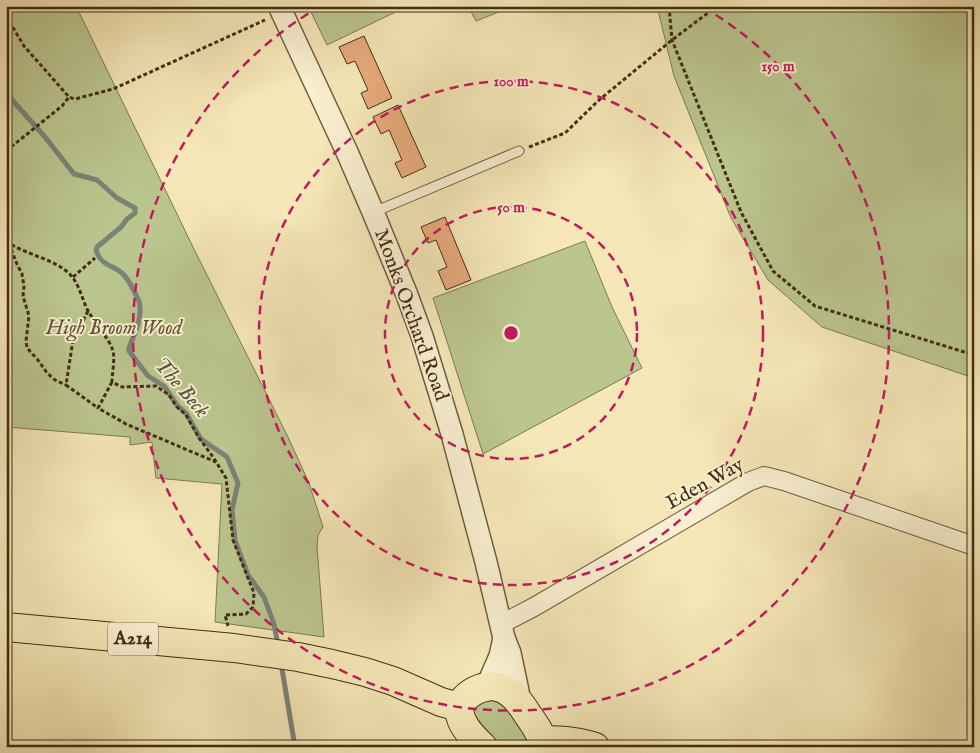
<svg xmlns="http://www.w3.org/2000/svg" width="980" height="753" font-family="'IM FELL English',serif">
<rect width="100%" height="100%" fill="#f5e7b7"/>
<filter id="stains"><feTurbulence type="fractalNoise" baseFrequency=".004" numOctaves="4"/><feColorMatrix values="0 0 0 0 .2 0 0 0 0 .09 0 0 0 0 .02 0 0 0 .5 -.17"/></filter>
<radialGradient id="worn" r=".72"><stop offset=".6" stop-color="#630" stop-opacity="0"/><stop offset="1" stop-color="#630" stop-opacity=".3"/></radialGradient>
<g fill="#bbc58e" stroke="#7e7951">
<polygon points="6,6 76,6 193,247 288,437 309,483 323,527 318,535 317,546 324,637 215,622 222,484 156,478 152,442 130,445 130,437 6,427"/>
<polygon points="308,6 408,6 327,45"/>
<polygon points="468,6 514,6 476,21"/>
<polygon points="657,6 974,6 974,378 822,327 768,280 731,218 674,76"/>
<polygon points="585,241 612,307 642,368 483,454 433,298"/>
<polygon points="495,698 506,707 529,734 532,747 491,747 469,708 473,702"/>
</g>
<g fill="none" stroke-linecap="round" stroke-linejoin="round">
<g stroke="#7b8377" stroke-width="5">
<path d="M6 93 45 137 74 174 97 180 117 198 135 208V213L127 219 121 227 97 247 96 250C101 266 111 264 122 273 130 280 134 292 139 301 143 318 135 332 129 348V351L148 376 164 386 177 405 186 413 201 439 227 457 238 483 232 510 235 540 248 575 264 597 274 624 278 645"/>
<polyline points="281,663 295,747"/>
</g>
</g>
<g fill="#e7aa7c" stroke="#422d14">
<polygon points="364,36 392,98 368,109 361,93 368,90 355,61 347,64 339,47"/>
<polygon points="398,105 426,167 402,178 395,163 402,160 389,130 381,134 373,117"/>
<polygon points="445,217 471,280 446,290 438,271 447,267 436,240 428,243 421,227"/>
</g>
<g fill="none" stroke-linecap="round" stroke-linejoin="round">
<g stroke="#6f5c3d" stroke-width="11">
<polyline id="service" points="374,212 519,151"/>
</g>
<g stroke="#6f5c3d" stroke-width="20">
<polyline id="minor" points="501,624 534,607 748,482 764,476 784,481 974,546"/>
</g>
<g stroke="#6f5c3d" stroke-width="24">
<g id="tertiary">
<polyline points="279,6 347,152 373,212 407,295 422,336 452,434 474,517 486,562 504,638 510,653 518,691 520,703"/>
<polyline points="487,686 500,656 504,638"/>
</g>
</g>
<g stroke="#422d14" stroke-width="30">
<g id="primary">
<polyline points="6,627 234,648 298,657 332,664 365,672 393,681 441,702 459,707"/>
<path d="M543 740C561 740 578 741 595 747"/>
<path d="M483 747C474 738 463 728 460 715 455 698 482 683 497 687 512 690 521 704 528 715 535 725 543 735 543 747"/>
</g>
</g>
<g stroke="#422d14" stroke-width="3" stroke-dasharray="4 2.5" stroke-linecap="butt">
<polyline points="669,6 672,40 741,212 773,271 815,306 974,355"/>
<polyline points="6,16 24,46 69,97 75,99 113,89 265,20"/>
<polyline points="529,147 565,133 599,100 672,40 717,6"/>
<polyline points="6,151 62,106 69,97"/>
<polyline points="6,161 9,181 6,189"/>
<path d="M6 241C24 254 47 257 65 270 78 279 81 296 87 309 94 322 107 336 112 348 116 357 112 372 112 382L122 387 156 386 169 395 177 407 186 415 199 438 213 457 226 478 233 540 254 593 253 607 246 614 225 615 228 626"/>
<polyline points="9,243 16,262 22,274 24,286 23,296 29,316 26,341 27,348 38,360 47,373 55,380 66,385"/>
<polyline points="73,277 95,258"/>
<polyline points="88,311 73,340 66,385 98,408"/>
<polyline points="112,382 98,408 126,424 216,462"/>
</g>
<use href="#service" stroke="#f8efd0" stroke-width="9"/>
<use href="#minor" stroke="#f8efd0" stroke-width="18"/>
<use href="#tertiary" stroke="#f8efd0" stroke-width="21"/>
<use href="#primary" stroke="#f5e7b7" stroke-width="28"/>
</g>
<g fill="none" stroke="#c2185b" stroke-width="2.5" stroke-dasharray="9 6">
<circle cx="511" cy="333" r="126"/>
<circle cx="511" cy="333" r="252"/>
<path d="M703 7A378 378 0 1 1 319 7"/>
</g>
<g text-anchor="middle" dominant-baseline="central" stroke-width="4" stroke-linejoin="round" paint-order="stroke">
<rect fill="#f8efd0" stroke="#79674c" stroke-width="1" x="108" y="622.5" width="50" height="33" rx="4"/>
<g font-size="19" font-weight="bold" fill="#422d14">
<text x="133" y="639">A214</text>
</g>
<g font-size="20" fill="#422d14" stroke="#f8efd0">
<text transform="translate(411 315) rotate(70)">Monks Orchard Road</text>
<text transform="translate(705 484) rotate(-29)">Eden Way</text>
</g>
<g font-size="20" font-style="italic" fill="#605332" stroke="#f8efd0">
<text x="114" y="328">High Broom Wood</text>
</g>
<g font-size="21" font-style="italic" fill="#5a513d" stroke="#f8efd0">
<text transform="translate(181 388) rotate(49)">The Beck</text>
</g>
</g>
<circle cx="511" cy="333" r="8" fill="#c2185b" stroke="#f8efd0" stroke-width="2.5"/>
<g font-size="15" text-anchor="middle" font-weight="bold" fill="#c2185b" stroke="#f8efd0" stroke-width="4" stroke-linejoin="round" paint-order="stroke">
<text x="778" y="71">150 m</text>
<text x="511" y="86">100 m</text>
<text x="511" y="212">50 m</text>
</g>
<rect width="980" height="753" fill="none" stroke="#f5e7b7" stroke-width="25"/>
<rect x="8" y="8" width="965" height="738" fill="none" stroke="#422d14" stroke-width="2.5"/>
<rect x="12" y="12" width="955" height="728" fill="none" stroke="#422d14"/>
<rect width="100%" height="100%" filter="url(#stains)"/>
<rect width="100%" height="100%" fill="url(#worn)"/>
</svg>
